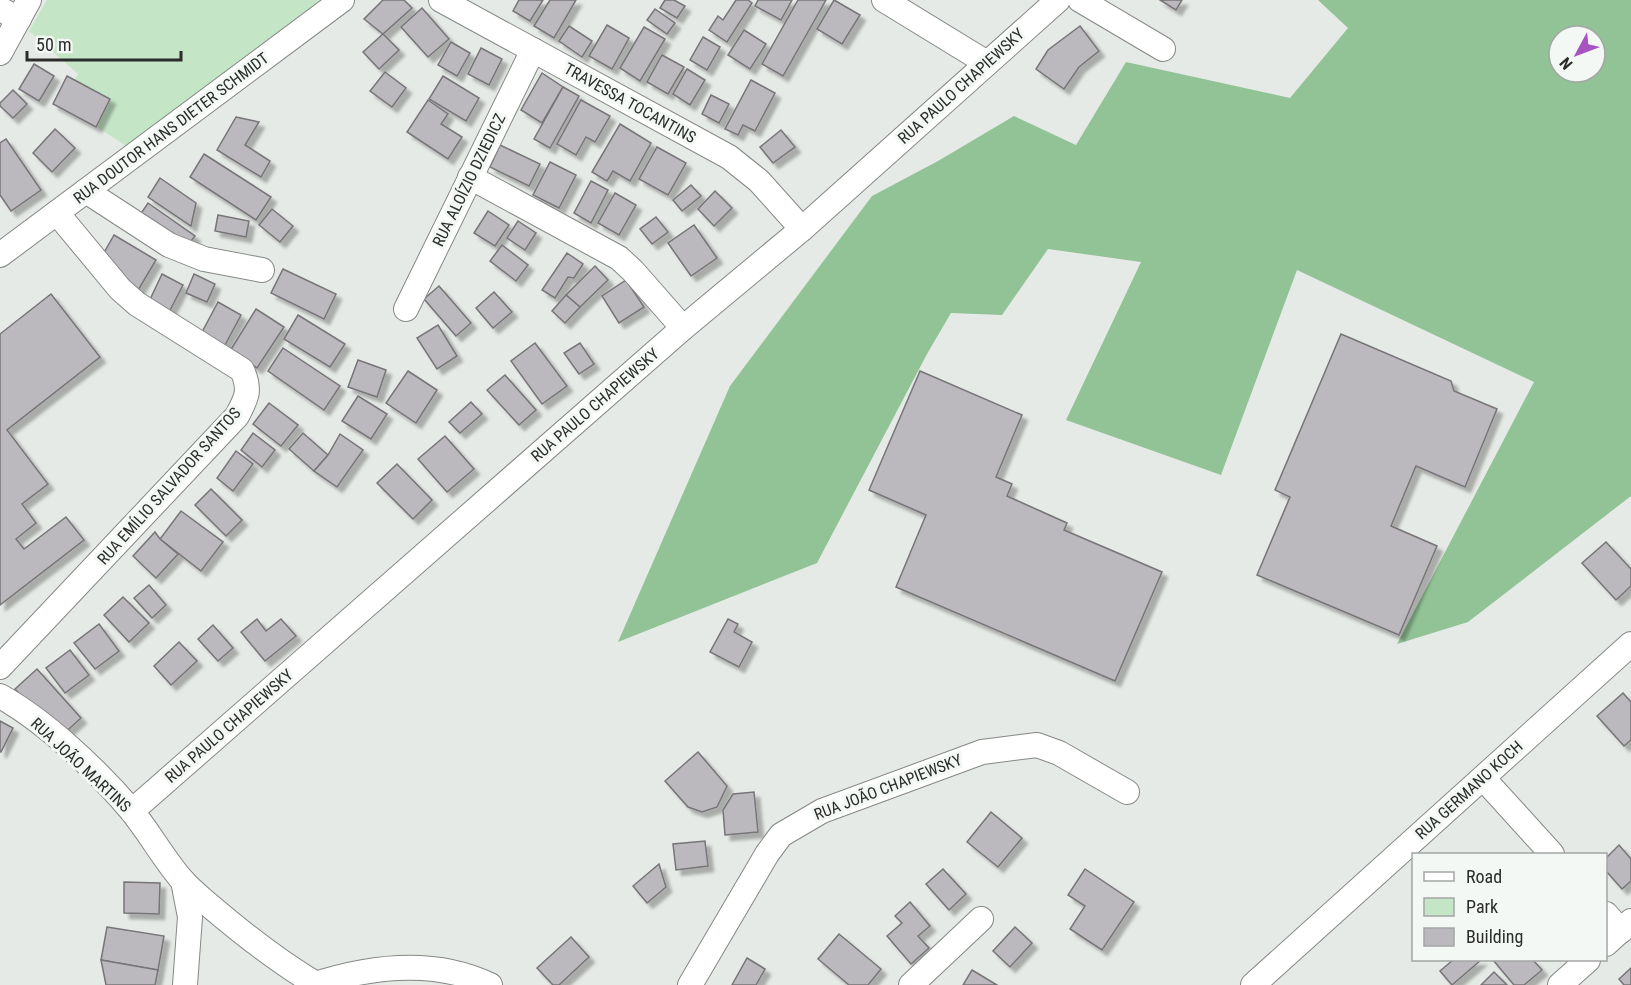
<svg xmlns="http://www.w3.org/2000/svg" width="1631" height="985" font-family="'Roboto Condensed',sans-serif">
<defs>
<filter id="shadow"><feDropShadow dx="5.5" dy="5.5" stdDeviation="1.5" flood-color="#0004"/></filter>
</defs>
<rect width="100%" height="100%" fill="#e6eae6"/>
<polygon fill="#c5e5c7" points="47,0 321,0 126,146 61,103 78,74 29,31"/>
<path fill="#92c396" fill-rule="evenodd" d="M1318 0H1631V496L1468 622 1397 644 1534 382 1297 270 1221 475 1066 420 1141 262 1048 249 1002 315 951 313 927 354 817 563 618 642 730 386 872 196 938 161 1014 116 1076 145 1126 62 1290 98 1348 28ZM1559 36H1595V72H1559Z"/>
<g fill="#bcb9be" stroke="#777478" stroke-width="1.5" filter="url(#shadow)">
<polygon points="383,0 404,0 412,8 383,34 364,19"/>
<polygon points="519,0 543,0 530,21 513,11"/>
<polygon points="550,0 576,0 554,38 534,26"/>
<polygon points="665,0 674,0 685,6 677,18 660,8"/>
<polygon points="736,0 748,0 752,3 727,42 709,30 718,16 723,20"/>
<polygon points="758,0 792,0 781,20 755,6"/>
<polygon points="798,0 826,0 783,76 762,64"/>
<polygon points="834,0 860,15 842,44 817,29"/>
<polygon points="1160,0 1182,0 1176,10"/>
<polygon points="422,8 449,39 428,57 401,27"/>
<polygon points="655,9 675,23 667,34 647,20"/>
<polygon points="607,25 629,38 612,69 589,56"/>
<polygon points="569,26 592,41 582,57 559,41"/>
<polygon points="1080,26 1099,51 1079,67 1064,89 1036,69 1048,50"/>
<polygon points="644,27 665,39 640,81 620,68"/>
<polygon points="744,30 766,44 750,69 728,55"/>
<polygon points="383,34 399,50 379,69 363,52"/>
<polygon points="703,37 720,47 707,70 690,60"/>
<polygon points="451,42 470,53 457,76 438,65"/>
<polygon points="481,48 502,59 489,85 468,74"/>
<polygon points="662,55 684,67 668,94 647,82"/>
<polygon points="34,64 54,76 39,101 19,89"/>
<polygon points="687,69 705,80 690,105 673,94"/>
<polygon points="385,72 406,88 392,107 370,91"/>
<polygon points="542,73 563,87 542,123 521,110"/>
<polygon points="67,76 110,99 96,127 53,104"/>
<polygon points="443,76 479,98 466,121 429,99"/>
<polygon points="751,80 775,93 755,131 743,125 738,135 725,129"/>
<polygon points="563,87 579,96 550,148 534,139"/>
<polygon points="13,90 27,104 13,118 0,106 0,103"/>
<polygon points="711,95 729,104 719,123 702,114"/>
<polygon points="428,100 448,114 441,124 462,137 448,159 407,132"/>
<polygon points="581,100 610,116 595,142 586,137 576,155 557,144"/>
<polygon points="236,117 259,122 245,145 270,161 261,177 217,150"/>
<polygon points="620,124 651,143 630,181 613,171 607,181 592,172"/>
<polygon points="55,129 75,148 52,172 33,153"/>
<polygon points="781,130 795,147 773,163 760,147"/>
<polygon points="6,139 41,190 11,211 0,195 0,143"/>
<polygon points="500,145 540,164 529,186 490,167"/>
<polygon points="657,147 686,163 668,195 639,179"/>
<polygon points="204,154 271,197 256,220 190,177"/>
<polygon points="550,162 576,175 559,208 533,195"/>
<polygon points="160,178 196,203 191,226 148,197"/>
<polygon points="591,181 608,190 591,223 574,213"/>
<polygon points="691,185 701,196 682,211 673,200"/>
<polygon points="715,191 732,208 714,226 698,209"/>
<polygon points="615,193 636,205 619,235 598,223"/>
<polygon points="148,203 195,236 184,250 138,218"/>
<polygon points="272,209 293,226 280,242 259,225"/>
<polygon points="488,211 509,225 495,246 474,233"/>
<polygon points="218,215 249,221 246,237 215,231"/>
<polygon points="656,217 668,232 652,244 640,229"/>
<polygon points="518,221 536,233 525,250 507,238"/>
<polygon points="694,225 717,258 691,276 668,243"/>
<polygon points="114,235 156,260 137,292 101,258"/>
<polygon points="502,245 528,265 516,281 490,261"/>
<polygon points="567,253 583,264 574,278 568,277 555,298 542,290"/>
<polygon points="595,266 608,280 580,307 566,295"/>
<polygon points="283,269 336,294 324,319 271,293"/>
<polygon points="162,274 183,285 166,318 146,308"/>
<polygon points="194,274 215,284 207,302 186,293"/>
<polygon points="626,280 644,307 619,323 602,296"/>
<polygon points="439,286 471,323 456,336 424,299"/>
<polygon points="494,292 512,312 493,328 476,308"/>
<polygon points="51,294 100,357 7,430 48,484 22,504 36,523 16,539 24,549 66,517 84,540 0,605 0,334"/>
<polygon points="566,295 580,307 565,323 552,311"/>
<polygon points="218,302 241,315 224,347 201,334"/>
<polygon points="256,309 284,327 257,368 230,351"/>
<polygon points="298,315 345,344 330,367 284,339"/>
<polygon points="438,325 457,356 437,369 417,338"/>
<polygon points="1341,334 1451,381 1454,391 1497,409 1465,487 1416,466 1391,526 1437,546 1399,635 1257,575 1290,497 1275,490"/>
<polygon points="535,343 567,386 542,404 511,361"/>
<polygon points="580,343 594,364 579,374 564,353"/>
<polygon points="283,348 340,386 324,410 268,371"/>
<polygon points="358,360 386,370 377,397 348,387"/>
<polygon points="408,371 437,390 416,423 386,403"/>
<polygon points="920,371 1022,415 996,477 1012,484 1007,496 1067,523 1064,530 1162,572 1115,681 896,587 926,515 869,490"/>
<polygon points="505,375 536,410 519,425 487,390"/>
<polygon points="358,396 387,414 371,439 342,421"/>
<polygon points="471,402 482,414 460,433 449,422"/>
<polygon points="269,403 298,425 281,446 253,424"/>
<polygon points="253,433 275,450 262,467 241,450"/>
<polygon points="303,433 328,455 314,471 289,449"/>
<polygon points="340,434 363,450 337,487 314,471 328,455"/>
<polygon points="445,436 474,469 447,492 418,459"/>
<polygon points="236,451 253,464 233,491 217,478"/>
<polygon points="397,464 432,500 413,519 377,483"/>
<polygon points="211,489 242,520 226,536 195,505"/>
<polygon points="181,511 223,542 201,571 160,539"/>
<polygon points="155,532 160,539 178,554 156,578 133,556"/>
<polygon points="1606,542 1631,569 1631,586 1616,600 1582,563"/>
<polygon points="149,585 166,605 152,618 134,598"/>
<polygon points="123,597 149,623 129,642 104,615"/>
<polygon points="257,619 266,631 281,619 296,636 265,661 241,632"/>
<polygon points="728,619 738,624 734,632 752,642 739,667 710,652"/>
<polygon points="99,624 119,651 95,669 74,643"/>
<polygon points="213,625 233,648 218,661 198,639"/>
<polygon points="179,642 197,661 171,685 154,666"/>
<polygon points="70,650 89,675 65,693 46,668"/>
<polygon points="37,669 81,718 59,738 15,689"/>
<polygon points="1623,693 1631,702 1631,740 1624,746 1597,716"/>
<polygon points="0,721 13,728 1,752 0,752"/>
<polygon points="698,752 727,786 717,807 702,812 688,807 665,781"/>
<polygon points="754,792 758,832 725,835 723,810 733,794"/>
<polygon points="991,812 1022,838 998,867 967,842"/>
<polygon points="705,841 708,866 676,870 673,844"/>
<polygon points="1619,845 1631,859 1631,881 1622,889 1606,871 1606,858"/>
<polygon points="659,864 666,887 647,903 633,886"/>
<polygon points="943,869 966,894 949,910 926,884"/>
<polygon points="1085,869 1134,902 1102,950 1070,929 1085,906 1068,895"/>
<polygon points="124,882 160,883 159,914 124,913"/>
<polygon points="910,902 930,926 918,936 929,948 911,964 887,936 902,923 895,916"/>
<polygon points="107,927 164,936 158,970 101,960"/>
<polygon points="1015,927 1032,943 1010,967 993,951"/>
<polygon points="839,934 881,969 868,985 849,985 818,959"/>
<polygon points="571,937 589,957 559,985 553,985 537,968"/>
<polygon points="747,958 765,969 756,985 732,985"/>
<polygon points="101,960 158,970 155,985 106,985"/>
<polygon points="1453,960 1481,960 1452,985 1440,971"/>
<polygon points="1493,960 1533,960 1542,970 1524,985 1514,985"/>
<polygon points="1631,968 1631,985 1624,985 1619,979"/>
<polygon points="972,970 997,985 963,985"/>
<polygon points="1494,972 1507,985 1481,985"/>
</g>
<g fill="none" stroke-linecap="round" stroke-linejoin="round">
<g stroke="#858885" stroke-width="26">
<g id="minor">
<polyline points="441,0 729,157 759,181 802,229"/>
<polyline points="884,0 987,63"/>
<polyline points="1080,0 1163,49"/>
<polyline points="0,9 19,19"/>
<polyline points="0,53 29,0"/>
<polyline points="470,177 619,258 633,271 683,328"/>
<polyline points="86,191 169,245 204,259 262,270"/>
<polyline points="0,255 342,0"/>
<polyline points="406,309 533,50"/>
<path d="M0 667 237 416C247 397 251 390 242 370L137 304 120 289 57 213"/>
<path d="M0 696C45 721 97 770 131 810 149 832 163 858 182 880 190 889 200 897 209 905 243 934 277 961 316 984"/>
<polyline points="1483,778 1552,854"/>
<polyline points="132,811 683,328 802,229 1058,0"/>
<polyline points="183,881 190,917 185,985"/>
<polyline points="1606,914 1621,931"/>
<polyline points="1606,944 1631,921"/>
<path d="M312 985C370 966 434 958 490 985"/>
<polyline points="690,985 767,854 781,835 822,811 982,752 1037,745 1059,753 1127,792"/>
<polyline points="911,985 981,919"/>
<polyline points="1253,985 1631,644"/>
<polyline points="1560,985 1588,960"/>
</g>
</g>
<use href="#minor" stroke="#fff" stroke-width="24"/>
</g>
<g text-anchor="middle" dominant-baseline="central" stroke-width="6" stroke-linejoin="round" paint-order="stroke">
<g font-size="16" fill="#2b2c2b" stroke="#f3f8f4">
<text transform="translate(961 86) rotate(-42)">RUA PAULO CHAPIEWSKY</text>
<text transform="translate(630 103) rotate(29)">TRAVESSA TOCANTINS</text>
<text transform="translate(171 128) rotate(-37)">RUA DOUTOR HANS DIETER SCHMIDT</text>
<text transform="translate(469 180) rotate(-64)">RUA ALOÍZIO DZIEDICZ</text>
<text transform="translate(595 405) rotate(-41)">RUA PAULO CHAPIEWSKY</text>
<text transform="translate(169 486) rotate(-48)">RUA EMÍLIO SALVADOR SANTOS</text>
<text transform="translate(229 726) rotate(-41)">RUA PAULO CHAPIEWSKY</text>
<text transform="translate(81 765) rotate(43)">RUA JOÃO MARTINS</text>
<text transform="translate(888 787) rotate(-21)">RUA JOÃO CHAPIEWSKY</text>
<text transform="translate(1469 790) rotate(-42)">RUA GERMANO KOCH</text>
</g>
</g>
<rect x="1412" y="853" width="195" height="108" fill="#f3f8f4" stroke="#a3a6a4" stroke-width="1.5"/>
<rect x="1424" y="872" width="30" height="9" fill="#ffffff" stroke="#a3a6a4" stroke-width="1.5"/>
<text x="1466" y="883" font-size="18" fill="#2b2c2b">Road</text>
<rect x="1424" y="898" width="30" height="18" fill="#c5e5c7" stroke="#a3a6a4" stroke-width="1.5"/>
<text x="1466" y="913" font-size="18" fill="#2b2c2b">Park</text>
<rect x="1424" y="928" width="30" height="18" fill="#bcb9be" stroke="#a3a6a4" stroke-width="1.5"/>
<text x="1466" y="943" font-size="18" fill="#2b2c2b">Building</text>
<g transform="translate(1577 54) rotate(229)"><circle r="28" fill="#f3f8f4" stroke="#a3a6a4" stroke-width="1.5"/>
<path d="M0-4.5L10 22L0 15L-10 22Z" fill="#a753c2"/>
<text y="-9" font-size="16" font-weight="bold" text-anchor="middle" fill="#2b2c2b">N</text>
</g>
<path d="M27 51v9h154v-9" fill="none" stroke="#2b2c2b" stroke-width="3"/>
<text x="36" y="51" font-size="18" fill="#2b2c2b" stroke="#f3f8f4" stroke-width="4.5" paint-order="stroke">50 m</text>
</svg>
